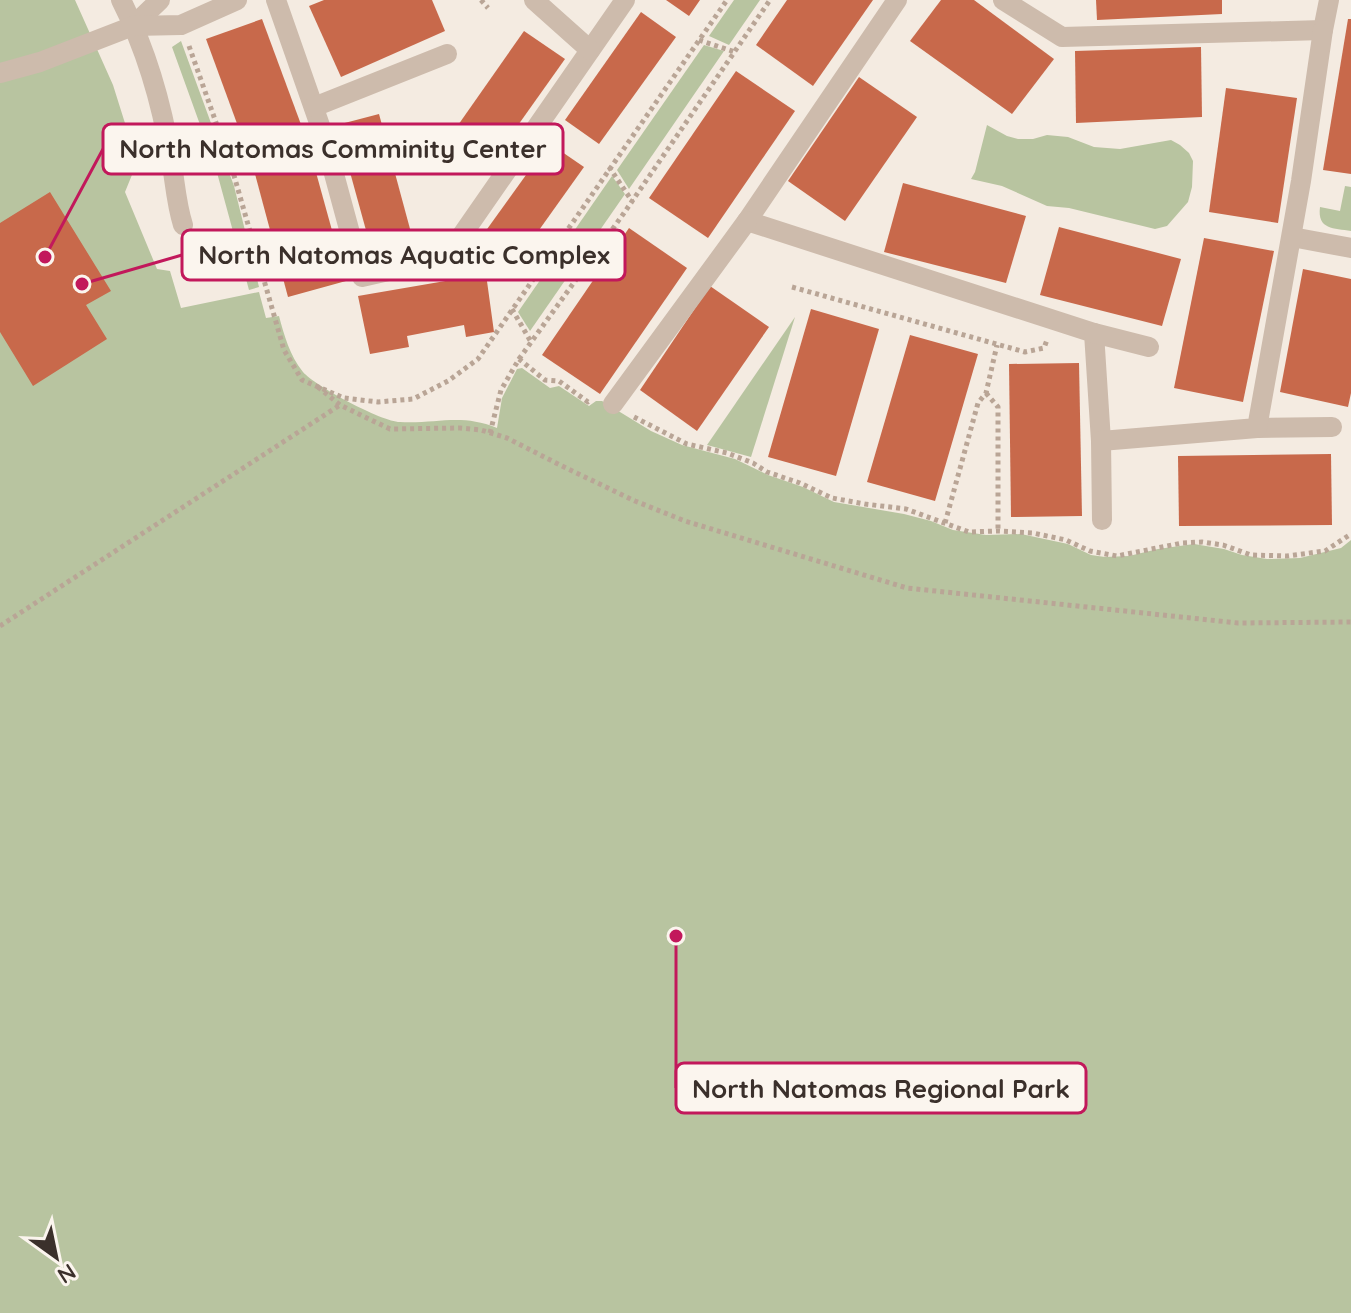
<svg xmlns="http://www.w3.org/2000/svg" width="1351" height="1313" font-family="Quicksand,sans-serif">
<rect width="100%" height="100%" fill="#f4ebe1"/>
<g fill="#b8c4a0">
<path d="M0 0H75L113 85 135 155 136 165 125 192 157 269 170 271 181 308 259 292 266 318 279 316C284 335 290 356 303 372 315 386 382 422 400 422 437 424 461 413 497 428L502 398 517 369 522 368 550 388 559 386 589 406 596 401H602L651 431 682 445 735 459 768 475 803 487 834 502 904 514 931 521 953 530 986 535 1021 534 1068 544 1091 555 1105 557 1129 556 1158 549 1194 544 1224 549 1242 555 1267 559 1300 558 1341 548 1351 540V1313H0Z"/>
<polygon points="734,0 760,0 729,45 709,36"/>
<polygon points="181,41 234,186 259,287 249,290 216,169 172,47"/>
<polygon points="704,45 724,51 629,189 617,170"/>
<polygon points="987,125 1007,136 1018,139 1033,139 1047,135 1068,137 1094,147 1120,149 1171,140 1180,145 1189,153 1193,161 1192,187 1188,202 1167,226 1155,229 1069,208 1047,206 1002,186 971,179 975,172"/>
<polygon points="612,176 625,194 530,331 518,312"/>
<path d="M1345 186 1351 187V231C1334 228 1317 230 1320 207L1340 211Z"/>
<polygon points="795,317 751,457 707,445"/>
</g>
<g fill="#c8694b">
<polygon points="324,0 432,0 445,31 341,77 309,6"/>
<polygon points="666,0 700,0 689,16"/>
<polygon points="787,0 873,0 813,86 756,45"/>
<polygon points="941,0 974,0 1054,59 1012,114 910,41"/>
<polygon points="1096,0 1222,0 1222,14 1097,20"/>
<polygon points="641,12 676,37 599,144 565,120"/>
<polygon points="262,19 306,138 250,159 206,39"/>
<polygon points="1348,19 1351,19 1351,174 1323,170"/>
<polygon points="524,31 565,59 489,166 449,138"/>
<polygon points="1201,47 1202,117 1076,123 1075,51"/>
<polygon points="736,71 795,111 708,238 649,198"/>
<polygon points="859,77 917,117 845,221 788,181"/>
<polygon points="1226,88 1297,98 1278,223 1209,212"/>
<polygon points="379,114 413,240 372,252 337,125"/>
<polygon points="549,143 584,167 507,275 472,250"/>
<polygon points="312,158 346,281 288,297 255,174"/>
<polygon points="903,183 1026,216 1006,283 884,252"/>
<polygon points="50,192 111,291 86,305 107,339 33,386 0,332 0,223"/>
<polygon points="1059,227 1181,259 1162,326 1040,295"/>
<polygon points="629,228 687,268 600,394 542,355"/>
<polygon points="1204,238 1274,251 1243,402 1174,388"/>
<polygon points="1303,269 1351,279 1351,393 1348,407 1280,392"/>
<polygon points="486,274 494,332 466,337 464,325 407,336 409,347 370,354 358,296"/>
<polygon points="710,286 769,327 697,431 640,390"/>
<polygon points="811,309 879,329 836,476 768,457"/>
<polygon points="910,335 978,354 935,501 867,482"/>
<polygon points="1079,363 1082,516 1011,517 1009,364"/>
<polygon points="1331,454 1332,525 1179,526 1178,456"/>
</g>
<g fill="none" stroke-linecap="round" stroke-linejoin="round">
<g stroke="#b9a596" stroke-width="5" stroke-dasharray="4 4" stroke-linecap="butt">
<polyline points="481,0 488,8"/>
<polyline points="699,40 735,52"/>
<polyline points="189,46 231,165 284,350 302,380 344,398 378,402 413,399 448,381 478,359 727,0"/>
<polyline points="609,167 632,201"/>
<polyline points="792,287 1025,352 1044,348 1047,340"/>
<polyline points="512,309 531,342"/>
<polyline points="519,359 624,213 770,0"/>
<polyline points="318,387 340,405 390,429 460,428 481,430 507,438 562,466 635,501 685,521 907,588 1238,623 1351,622"/>
<polyline points="986,393 998,407 998,531"/>
<polyline points="634,417 687,444 727,453 753,463 767,472 800,483 832,498 865,504 906,509 969,532 998,531 1033,533 1066,540 1090,551 1117,556 1182,543 1202,542 1223,545 1251,555 1287,556 1325,551 1351,534"/>
<polyline points="490,433 501,390 519,359 545,380 559,381 588,402 591,400"/>
<polyline points="945,523 978,403 986,393 997,345"/>
<polyline points="0,626 340,405"/>
</g>
<g stroke="#cdbbac" stroke-width="20">
<path d="M121 0C146 49 162 105 171 159 175 181 176 203 183 225"/>
<polyline points="276,0 324,137 362,277 446,258 625,0"/>
<polyline points="534,0 590,50"/>
<polyline points="897,0 747,221 1094,333 1101,441"/>
<polyline points="1003,0 1062,37 1323,30 1329,0"/>
<polyline points="133,26 160,0"/>
<polyline points="0,73 40,62 133,26 181,25 237,0"/>
<polyline points="314,107 447,54"/>
<polyline points="1292,237 1351,248"/>
<polyline points="1094,333 1149,347"/>
<polyline points="613,404 747,221"/>
<polyline points="1257,428 1332,427"/>
<polyline points="1102,520 1101,441 1257,428 1301,181 1323,30"/>
</g>
</g>
<path fill="none" stroke="#c2185b" stroke-width="3" d="M45 257L103 149M82 284L182 255M676 936L676 1088"/>
<g fill="#c2185b" stroke="#fbf5ee" stroke-width="3">
<circle cx="45" cy="257" r="8"/>
<circle cx="82" cy="284" r="8"/>
<circle cx="676" cy="936" r="8"/>
</g>
<g fill="#fbf5ee" stroke="#c2185b" stroke-width="3">
<rect x="103" y="124" width="460" height="50" rx="8"/>
<rect x="182" y="230" width="443" height="50" rx="8"/>
<rect x="676" y="1063" width="410" height="50" rx="8"/>
</g>
<g font-size="26" text-anchor="middle" font-weight="bold" fill="#3b302b">
<text x="333" y="158">North Natomas Comminity Center</text>
<text x="404" y="264">North Natomas Aquatic Complex</text>
<text x="881" y="1098">North Natomas Regional Park</text>
</g>
<g transform="translate(56 1257) rotate(147)" stroke="#fbf5ee" stroke-width="6" paint-order="stroke">
<path d="M0-6L14 30L0 20L-14 30Z" fill="#3b302b"/>
<text y="-12" font-size="22" font-weight="bold" text-anchor="middle" fill="#3b302b">N</text>
</g>
</svg>
